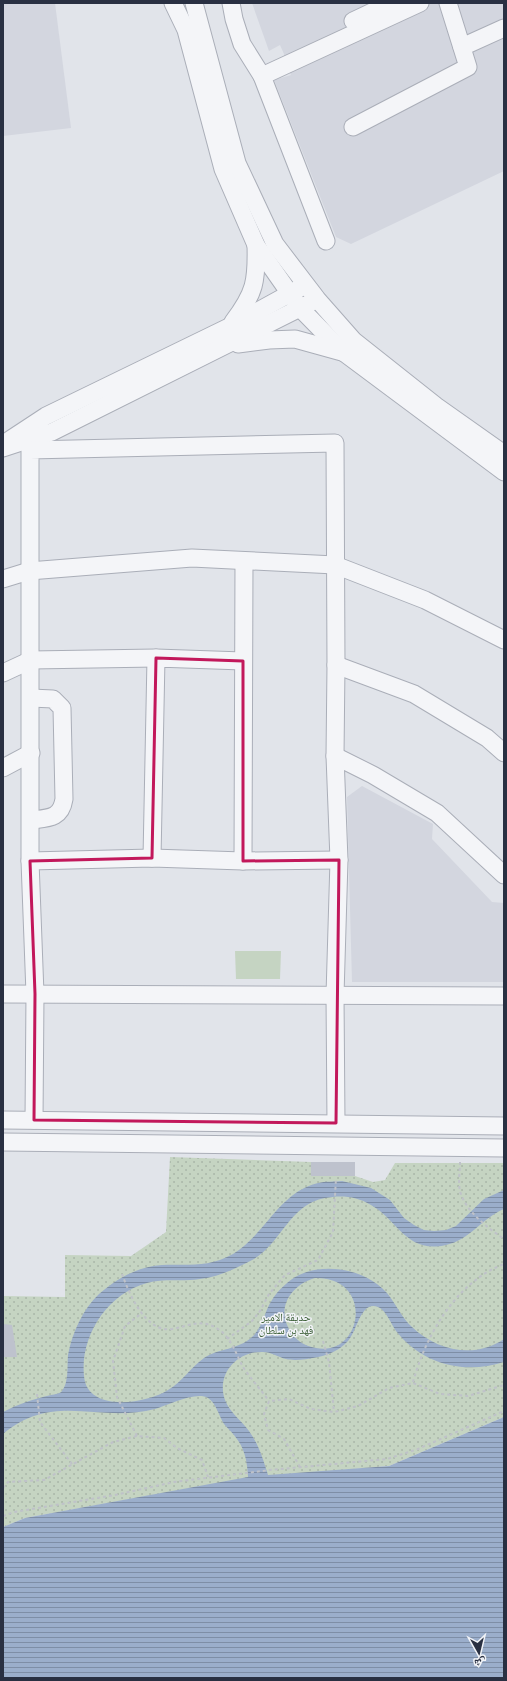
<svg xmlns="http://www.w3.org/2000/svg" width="507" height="1681" font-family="'Roboto Condensed','Noto Naskh Arabic',sans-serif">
<defs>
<pattern id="park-dots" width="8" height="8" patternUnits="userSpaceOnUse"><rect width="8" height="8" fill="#c5d4c2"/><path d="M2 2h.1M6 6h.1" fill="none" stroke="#a9b6a8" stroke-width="1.8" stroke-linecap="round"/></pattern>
<pattern id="water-rules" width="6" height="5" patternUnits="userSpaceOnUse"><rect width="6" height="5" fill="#9baecb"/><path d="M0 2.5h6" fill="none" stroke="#7e8ea6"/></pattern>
</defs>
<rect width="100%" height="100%" fill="#e1e4ea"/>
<g fill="#d3d6df">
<polygon points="3,3 55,3 71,128 3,136"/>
<polygon points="252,3 504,3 504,171 351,244 336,237 274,80 291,75 286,65 284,54 280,45 269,51"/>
<polygon points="362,786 433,824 432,839 492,902 504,903 504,982 352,982 347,797"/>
</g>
<polygon fill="#c5d4c2" points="235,951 281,951 280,979 236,979"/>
<polygon fill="url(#park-dots)" points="170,1157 311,1162 311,1176 355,1176 373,1182 385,1180 395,1163 504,1163 504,1417 389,1466 248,1478 25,1518 3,1527 3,1296 65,1297 65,1255 131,1256 166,1232"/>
<path fill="url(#water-rules)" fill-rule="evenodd" d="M342 1181 371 1188 390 1200 404 1218 414 1225 424 1230 434 1231 446 1230 456 1226 484 1199 504 1190V1209C482 1218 470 1240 446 1245 406 1254 398 1220 371 1205 356 1196 341 1195 325 1198 290 1204 282 1242 254 1259 237 1268 219 1277 200 1279 182 1282 164 1278 147 1283 107 1294 80 1336 84 1376 87 1413 146 1404 168 1390 182 1382 191 1367 204 1358 219 1348 238 1350 252 1337 263 1327 264 1312 272 1300 278 1290 289 1280 299 1275 326 1262 367 1270 387 1293 396 1304 402 1318 412 1327 437 1351 475 1359 504 1339V1362C464 1375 422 1364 396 1331 391 1324 386 1310 378 1307 360 1300 357 1333 347 1342 344 1345 339 1349 335 1351 325 1357 298 1362 286 1359 278 1357 271 1352 263 1352 236 1351 216 1375 225 1400 230 1413 241 1420 249 1431 259 1445 263 1459 268 1475L389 1466 504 1417V1678H3V1527L25 1518 248 1477C247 1461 245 1448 234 1435 231 1431 227 1428 224 1424 219 1416 216 1403 208 1398 196 1391 169 1405 155 1409 98 1424 55 1391 3 1434V1412C18 1404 34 1399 51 1395 55 1394 60 1394 62 1391 69 1382 67 1366 68 1355 72 1333 83 1309 99 1294 116 1279 139 1266 162 1265 188 1264 208 1268 233 1254 265 1235 279 1192 318 1183 325 1181 334 1182 342 1181ZM315 1278C375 1277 363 1357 316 1348 304 1346 295 1340 289 1329 276 1306 293 1284 315 1278Z"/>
<g fill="#bec2cd">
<rect x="311" y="1162" width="44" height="14"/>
<polygon points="3,1324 12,1325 17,1357 3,1357"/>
</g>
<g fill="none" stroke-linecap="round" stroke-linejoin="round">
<g stroke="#aaaeb8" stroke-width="19">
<g id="minor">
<polyline points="173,3 186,30 223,169 256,245 300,308 343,352 504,472"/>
<polyline points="194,3 237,163 275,244 317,299 354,341 436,406 504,454"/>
<polyline points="231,3 234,19 242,44 262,76 326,241"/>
<polyline points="353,21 391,3"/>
<polyline points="462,47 504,28"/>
<polyline points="262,76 420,3"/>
<polyline points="353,127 468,67 448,3"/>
<path d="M233 322C255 293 257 281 256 245"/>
<polyline points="238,344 269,340 295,339 342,352"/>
<polyline points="8,441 46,416 229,327 300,288"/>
<polyline points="3,448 52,432 310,303"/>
<polyline points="3,579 29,571 192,558 335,565 425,600 504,640"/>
<polyline points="336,665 414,694 487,738 504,753"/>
<polyline points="3,673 31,660 156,658"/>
<polyline points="335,756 373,775 437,813 504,875"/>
<polyline points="3,768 31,753"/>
<path d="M31 820C48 818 61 819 64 799L62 708 53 699 31 698"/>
<polyline points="152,858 156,658 243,661"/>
<polyline points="30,861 152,858 243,861 339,860"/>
<polyline points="243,861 244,561"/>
<polyline points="3,994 504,996"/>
<polyline points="3,1120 504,1126"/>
<polyline points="34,1120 35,994 30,861 30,450 335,443 336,665 335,756 339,860 335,995 336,1123"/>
<polyline points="3,1142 504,1148"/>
</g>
</g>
<g stroke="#bfc2c9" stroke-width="2" stroke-dasharray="3 3" stroke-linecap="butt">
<path d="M460 1162C460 1171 458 1182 460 1191 465 1211 488 1228 504 1239"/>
<path d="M122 1274C129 1293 145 1333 172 1329 189 1326 201 1318 218 1329 231 1337 236 1354 243 1367 251 1379 261 1390 269 1401"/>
<polyline points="227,1339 252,1321 260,1311 269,1294 285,1275 318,1260 333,1232 336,1178"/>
<polyline points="323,1341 329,1362 334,1412"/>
<path d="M413 1382C426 1335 456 1282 504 1264"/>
<polyline points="37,1394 40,1422 72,1464"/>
<polyline points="137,1436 117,1397 113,1361 125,1326 142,1313"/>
<polyline points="300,1467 284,1439 268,1430 264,1414 269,1401 289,1399 311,1409 334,1412 358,1406 389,1388 413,1383 440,1394 468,1396 504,1385"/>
<polyline points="3,1488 8,1482 44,1480 113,1442 137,1436 164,1438 177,1448 202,1460 208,1477"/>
<polyline points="3,1516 14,1512 115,1495 174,1482 270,1470 387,1459 418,1449 504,1411"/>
</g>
<use href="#minor" stroke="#f4f5f8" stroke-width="17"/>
</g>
<path fill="none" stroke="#c2185b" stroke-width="3" stroke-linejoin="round" d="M156 658 243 661V861L339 860 336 1123 34 1120 35 994 30 861 152 858Z"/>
<g text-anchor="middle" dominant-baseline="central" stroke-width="3" stroke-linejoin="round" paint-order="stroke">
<g font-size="11" fill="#3a5e35" stroke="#f1f3f7">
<text x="286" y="1317">حديقة الامير<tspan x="286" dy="13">فهد بن سلطان</tspan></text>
</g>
</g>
<rect width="507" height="1681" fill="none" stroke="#293042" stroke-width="8"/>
<g transform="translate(479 1653) rotate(172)" stroke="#f1f3f7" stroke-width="3" paint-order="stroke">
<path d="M0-3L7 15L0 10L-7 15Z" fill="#293042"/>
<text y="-6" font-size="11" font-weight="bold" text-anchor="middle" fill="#293042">ش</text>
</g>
</svg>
